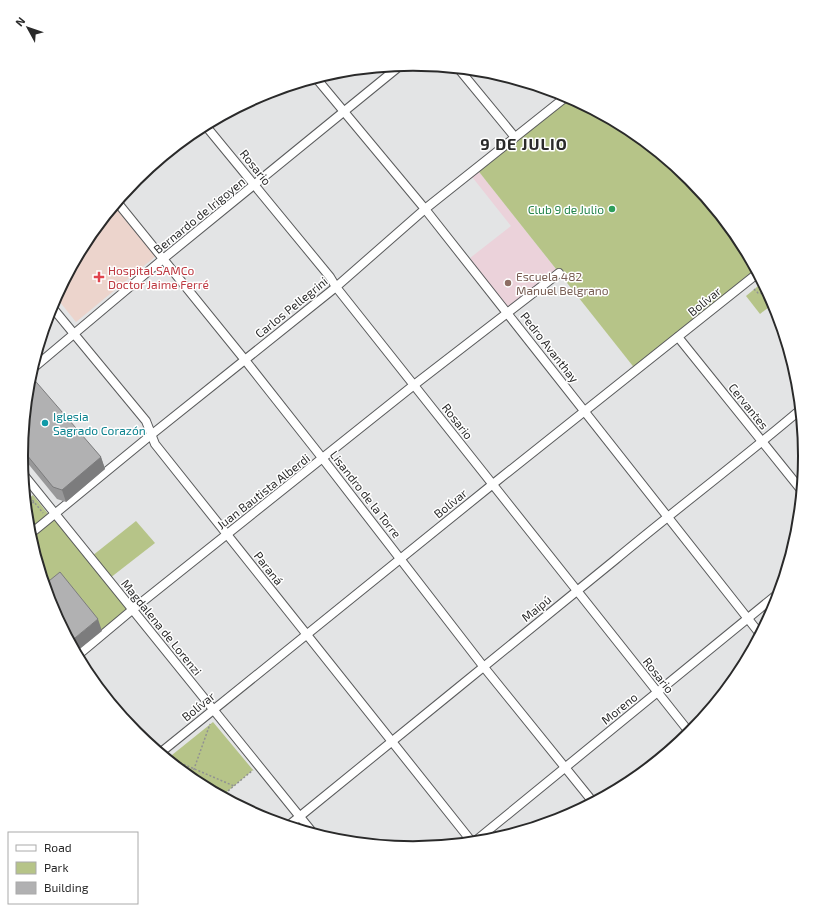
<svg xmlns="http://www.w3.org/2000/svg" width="826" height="912" font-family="'Exo 2',sans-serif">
<rect width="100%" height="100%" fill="#e3e4e5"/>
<polygon fill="#ebd2da" points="476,168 559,273 508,310 470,258 511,226 469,173"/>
<polygon fill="#ecd4cc" points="114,206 156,256 76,322 56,297 87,238"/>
<g fill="#b6c488">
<polygon points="567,96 631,130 690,179 739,238 758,273 636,370 476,168"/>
<polygon points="763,282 774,303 760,314 746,296"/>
<polygon points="33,495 49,515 28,532 25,501"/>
<polygon points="55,517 129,609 102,631 48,597 30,538"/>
<polygon points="136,521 155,543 110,578 92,556"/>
<polygon points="213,722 253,770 222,796 195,782 167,759"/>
</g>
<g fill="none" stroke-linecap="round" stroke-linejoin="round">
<g stroke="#5a5b5c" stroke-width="10">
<g id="minor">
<polyline points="458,68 514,136"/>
<polyline points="316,78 425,209 760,634"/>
<polyline points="205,125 330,277 336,287 690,733"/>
<polyline points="117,202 245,360 323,459 483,666 593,802"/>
<polyline points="51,306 146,421 155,444 472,842"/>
<polyline points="678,337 802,491"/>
<polyline points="31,370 163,259 401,65"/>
<polyline points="23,474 313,833"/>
<polyline points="29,535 151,435 336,287 425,209 567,96"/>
<polyline points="77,656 132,610 414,385 559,273"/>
<polyline points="160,753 493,484 758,273"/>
<path d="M288 826C397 738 506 648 615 560 676 509 740 461 800 410"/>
<polyline points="474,842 780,592"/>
</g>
</g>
<g stroke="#919292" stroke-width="1.5" stroke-dasharray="2 2" stroke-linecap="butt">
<polyline points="754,289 758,293 769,294"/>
<polyline points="30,497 43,513"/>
<polyline points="26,508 34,502"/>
<polyline points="169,758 234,786"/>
<polyline points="190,777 194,769 210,724"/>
<polyline points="222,796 253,770"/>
</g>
<use href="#minor" stroke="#fff" stroke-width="8"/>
</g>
<polygon fill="#989899" points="29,379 101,457 105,469 66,502 57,499 21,455"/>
<g fill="#7c7c7d">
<polygon points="101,457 105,469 66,502 62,490"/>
<polygon points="98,619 102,631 76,652 70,642"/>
</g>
<g fill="#b1b1b2" stroke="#7c7c7d">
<polygon points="31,376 101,457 62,490 53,487 22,449 29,379 29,377"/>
<polygon points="60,572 98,619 70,642 51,606 44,585"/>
</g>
<circle fill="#2e9e5b" stroke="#fff" stroke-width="1.5" cx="612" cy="209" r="4"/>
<path fill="#e0444e" stroke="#fff" stroke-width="1.5" d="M97 271h4v4h4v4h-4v4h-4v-4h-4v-4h4z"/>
<circle fill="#8d6e63" stroke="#fff" stroke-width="1.5" cx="508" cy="283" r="4"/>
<circle fill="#0f9aa8" stroke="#fff" stroke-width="1.5" cx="45" cy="423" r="4"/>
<g text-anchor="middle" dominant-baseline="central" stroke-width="3" stroke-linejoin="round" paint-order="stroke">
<g font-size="12" fill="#2a2a2a" stroke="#fff">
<text transform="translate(256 167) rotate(51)">Rosario</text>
<text transform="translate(199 215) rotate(-39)">Bernardo de Irigoyen</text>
<text transform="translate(704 301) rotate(-39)">Bolívar</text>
<text transform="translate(291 307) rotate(-39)">Carlos Pellegrini</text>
<text transform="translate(550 347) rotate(52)">Pedro Avanthay</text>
<text transform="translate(749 406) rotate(51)">Cervantes</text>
<text transform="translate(458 421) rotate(52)">Rosario</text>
<text transform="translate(263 491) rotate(-38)">Juan Bautista Alberdi</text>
<text transform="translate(366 494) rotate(52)">Lisandro de la Torre</text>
<text transform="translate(450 503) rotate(-39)">Bolívar</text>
<text transform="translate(269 568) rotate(52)">Paraná</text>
<text transform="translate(536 608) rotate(-39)">Maipú</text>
<text transform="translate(162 627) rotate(51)">Magdalena de Lorenzi</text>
<text transform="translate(659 675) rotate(52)">Rosario</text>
<text transform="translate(198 706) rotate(-39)">Bolívar</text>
<text transform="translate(619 708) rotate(-39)">Moreno</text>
</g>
<g font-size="12" fill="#27864d" stroke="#fff" text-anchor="end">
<text x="604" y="209">Club 9 de Julio</text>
</g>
<g font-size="12" fill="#be3a42" stroke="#fff" text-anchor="start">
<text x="108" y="270">Hospital SAMCo<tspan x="108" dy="14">Doctor Jaime Ferré</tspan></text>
</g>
<g font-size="12" fill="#785e54" stroke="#fff" text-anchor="start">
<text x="516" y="276">Escuela 482<tspan x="516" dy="14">Manuel Belgrano</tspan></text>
</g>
<g font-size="12" fill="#0d838f" stroke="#fff" text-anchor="start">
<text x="53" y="416">Iglesia<tspan x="53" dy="14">Sagrado Corazón</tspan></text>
</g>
<g font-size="16" font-weight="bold" letter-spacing="1" fill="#2a2a2a" stroke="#fff">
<text x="524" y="143">9 DE JULIO</text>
</g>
</g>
<path d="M0 0H826V912H0ZM28 456a385 385 0 1 1 770 0a385 385 0 1 1-770 0Z" fill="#fff" fill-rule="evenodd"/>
<path fill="none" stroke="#2a2a2a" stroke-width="2" d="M28 456a385 385 0 1 1 770 0a385 385 0 1 1-770 0Z"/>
<rect x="8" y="832" width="130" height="72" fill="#ffffff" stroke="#aaaaaa"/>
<rect x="16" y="845" width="20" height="6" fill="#ffffff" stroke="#aaaaaa"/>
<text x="44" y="852" font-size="12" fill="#2a2a2a">Road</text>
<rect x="16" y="862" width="20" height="12" fill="#b6c488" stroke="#aaaaaa"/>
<text x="44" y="872" font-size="12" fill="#2a2a2a">Park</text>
<rect x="16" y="882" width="20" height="12" fill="#b1b1b2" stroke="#aaaaaa"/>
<text x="44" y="892" font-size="12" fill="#2a2a2a">Building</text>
<g transform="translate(28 28) rotate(310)" stroke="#ffffff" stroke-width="3" paint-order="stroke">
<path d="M0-3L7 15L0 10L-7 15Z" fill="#2a2a2a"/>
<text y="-6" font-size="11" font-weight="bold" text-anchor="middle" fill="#2a2a2a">N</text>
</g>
</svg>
